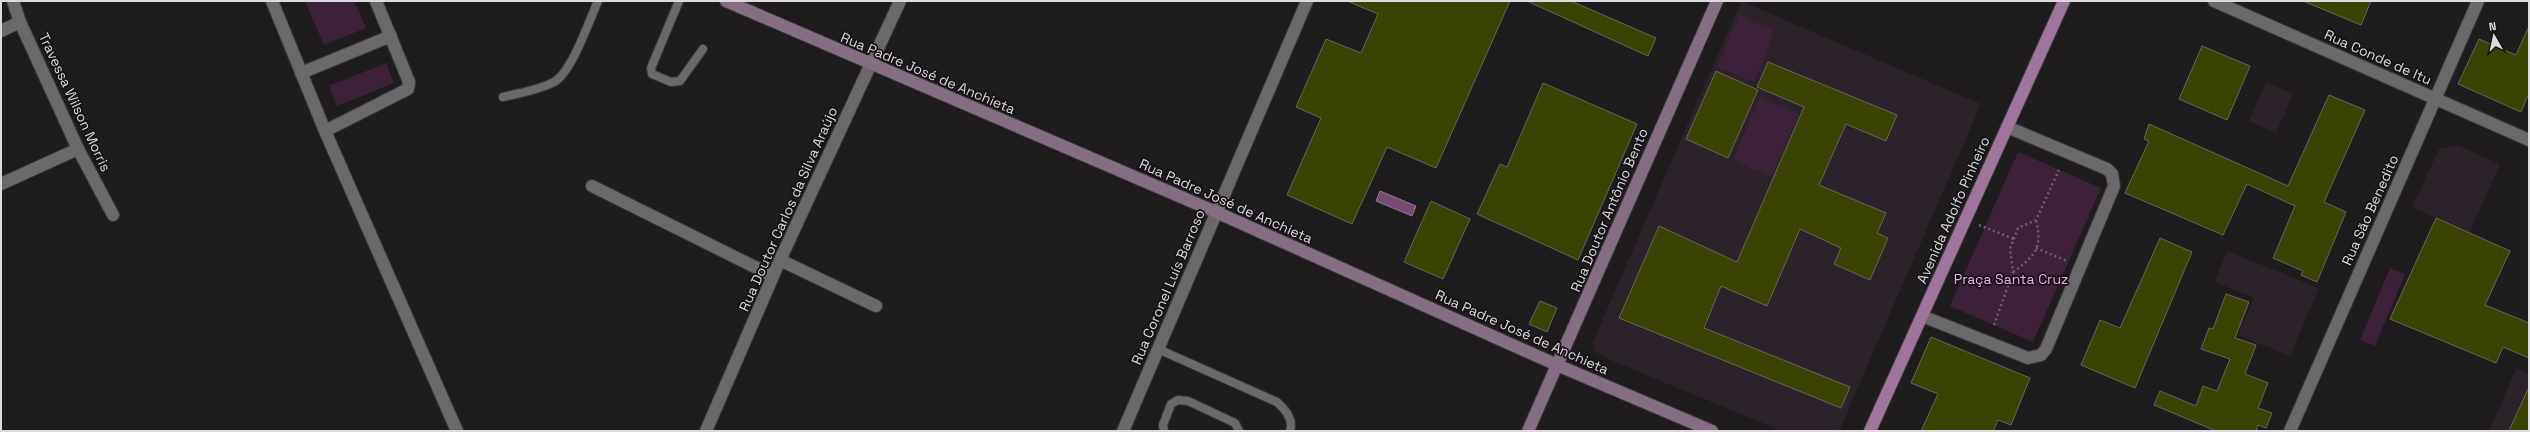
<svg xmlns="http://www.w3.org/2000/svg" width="2530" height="432" font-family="'Space Grotesk',sans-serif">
<rect width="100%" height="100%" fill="#1f1c1e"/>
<g fill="#2b2329">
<polygon points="1741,1 1981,104 1839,431 1782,431 1603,357 1594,350 1593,342"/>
<polygon points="2266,82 2293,94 2276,133 2249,121"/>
<polygon points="2457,145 2500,164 2469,233 2412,207 2439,149"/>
<polygon points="2227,251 2319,288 2290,356 2238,335 2254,298 2215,282"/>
<polygon points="2516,369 2529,374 2529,431 2489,431"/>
</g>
<g fill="#3c2139">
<polygon points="305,1 354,1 366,28 324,45"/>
<polygon points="1739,15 1775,31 1754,82 1717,67"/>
<polygon points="386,63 394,83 337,106 329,86"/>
<polygon points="1760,97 1799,114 1771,177 1733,160"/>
<polygon points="2018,152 2101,188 2033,342 1950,306"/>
<polygon points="2390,268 2405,274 2375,346 2360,340"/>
</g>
<polygon fill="#774a72" stroke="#957592" points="1380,191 1416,206 1412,216 1376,201"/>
<g fill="#3a4200" stroke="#656562">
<polygon points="1347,1 1510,1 1436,168 1387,147 1352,224 1287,195 1321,118 1296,107 1326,39 1361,53 1378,14"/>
<polygon points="1527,1 1571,1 1656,38 1648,56"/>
<polygon points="2303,1 2371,1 2361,25"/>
<polygon points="2529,26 2529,93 2521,112 2458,84 2479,39 2516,55"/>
<polygon points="2202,46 2250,66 2227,120 2179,99"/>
<polygon points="1768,62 1897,115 1886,141 1846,124 1819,185 1886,213 1877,233 1888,238 1870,280 1834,264 1841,248 1800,229 1767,306 1721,286 1704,328 1850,387 1841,408 1619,318 1659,226 1737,262 1804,107 1757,87"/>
<polygon points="1716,71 1758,90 1728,158 1686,139"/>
<polygon points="1543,83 1637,124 1578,260 1477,214 1500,164 1507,167"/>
<polygon points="2329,95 2365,110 2324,202 2346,212 2317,282 2301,275 2303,271 2273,258 2295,206 2247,184 2223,235 2125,193 2149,141 2144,139 2149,124 2288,186"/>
<polygon points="1431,201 1470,219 1443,279 1404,262"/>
<polygon points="2436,218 2510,251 2485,305 2529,323 2529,358 2503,347 2496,363 2390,319"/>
<polygon points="2160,238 2192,252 2135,388 2081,365 2100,320 2120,328"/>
<polygon points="2226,294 2249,302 2235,338 2256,345 2245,374 2268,383 2258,408 2272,413 2266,428 2258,425 2256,431 2216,431 2154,405 2160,391 2196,406 2203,386 2217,391 2230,359 2201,349 2209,328 2213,329"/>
<polygon points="1540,301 1557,308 1547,332 1529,324"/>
<polygon points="1931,337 2030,378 2011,425 1998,420 1993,431 1921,431 1938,394 1911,383"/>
<polygon points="2529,387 2529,431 2509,431"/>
</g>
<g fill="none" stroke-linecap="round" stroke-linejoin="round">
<g stroke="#3b3a3b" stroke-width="10">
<g id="lane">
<polyline points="679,1 651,68 652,74 671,82 680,81 703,49"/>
<path d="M503 97C519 93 539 90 554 82 572 72 589 21 598 1"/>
<path d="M1158 349 1277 402C1285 409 1294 419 1290 431"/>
<polyline points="1164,431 1163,425 1171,404 1178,400 1188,401 1235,423 1239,431"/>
</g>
</g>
<g stroke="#3b3a3b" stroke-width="14">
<g id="street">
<polyline points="13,1 20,22 78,149 113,215"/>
<polyline points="272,1 325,131 457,431"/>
<polyline points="2214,1 2529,140"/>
<polyline points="1,31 20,22"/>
<polyline points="301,73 391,36"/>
<polyline points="325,131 408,89 409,82 376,1"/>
<polyline points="1,184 78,149"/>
<polyline points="592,186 773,276"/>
<polyline points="780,260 876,306"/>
<polyline points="1922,316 2028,358 2041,355 2046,349 2114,186 2112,174 2107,169 2007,127"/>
<polyline points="706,431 780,260 900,1"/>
<polyline points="1123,431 1307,1"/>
<polyline points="2290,431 2478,1"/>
</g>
</g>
<g stroke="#3b3a3b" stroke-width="14">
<g id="secondary">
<polyline points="726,1 1216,212 1557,365 1712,431"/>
<polyline points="1528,431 1717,1"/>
</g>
</g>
<g stroke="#3b3a3b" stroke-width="14">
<polyline id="primary" points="1870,431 2064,1"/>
</g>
<g stroke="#666466" stroke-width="2.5" stroke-dasharray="2 3" stroke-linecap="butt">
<polyline points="1979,225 2014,239"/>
<polyline points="2036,248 2067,261"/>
<path d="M2013 272C2035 256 2043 248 2036 220"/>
<polyline points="1994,325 2013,272 2010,249 2018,228 2036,220 2059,170"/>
</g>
<use href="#lane" stroke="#6b686b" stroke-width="8"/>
<use href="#street" stroke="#6b686b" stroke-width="12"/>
<use href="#secondary" stroke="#856e83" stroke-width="12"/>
<use href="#primary" stroke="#a0759b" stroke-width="12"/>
</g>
<g text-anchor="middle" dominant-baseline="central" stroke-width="3.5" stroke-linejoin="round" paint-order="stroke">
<g font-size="14" fill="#dcdadc" stroke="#151315">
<text transform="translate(2378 57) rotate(24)">Rua Conde de Itu</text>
<text transform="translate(928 73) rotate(23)">Rua Padre José de Anchieta</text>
<text transform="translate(75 102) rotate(65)">Travessa Wilson Morris</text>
<text transform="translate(1226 201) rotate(24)">Rua Padre José de Anchieta</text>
<text transform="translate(788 209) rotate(-66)">Rua Doutor Carlos da Silva Araújo</text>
<text transform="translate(1609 210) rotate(-67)">Rua Doutor Antônio Bento</text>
<text transform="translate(1953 210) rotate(-66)">Avenida Adolfo Pinheiro</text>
<text transform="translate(2370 210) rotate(-66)">Rua São Benedito</text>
<text transform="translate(1168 287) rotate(-67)">Rua Coronel Luís Barroso</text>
<text transform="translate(1522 332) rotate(24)">Rua Padre José de Anchieta</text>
</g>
<g font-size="14" fill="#f2abe8" stroke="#151315">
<text x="2011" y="279">Praça Santa Cruz</text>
</g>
</g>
<rect width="2530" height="432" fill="none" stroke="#dcdadc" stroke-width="4"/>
<g transform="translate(2494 36) rotate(351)" stroke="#151315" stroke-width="3" paint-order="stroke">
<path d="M0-3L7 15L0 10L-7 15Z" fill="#dcdadc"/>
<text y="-6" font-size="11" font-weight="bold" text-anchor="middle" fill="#dcdadc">N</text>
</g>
</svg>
